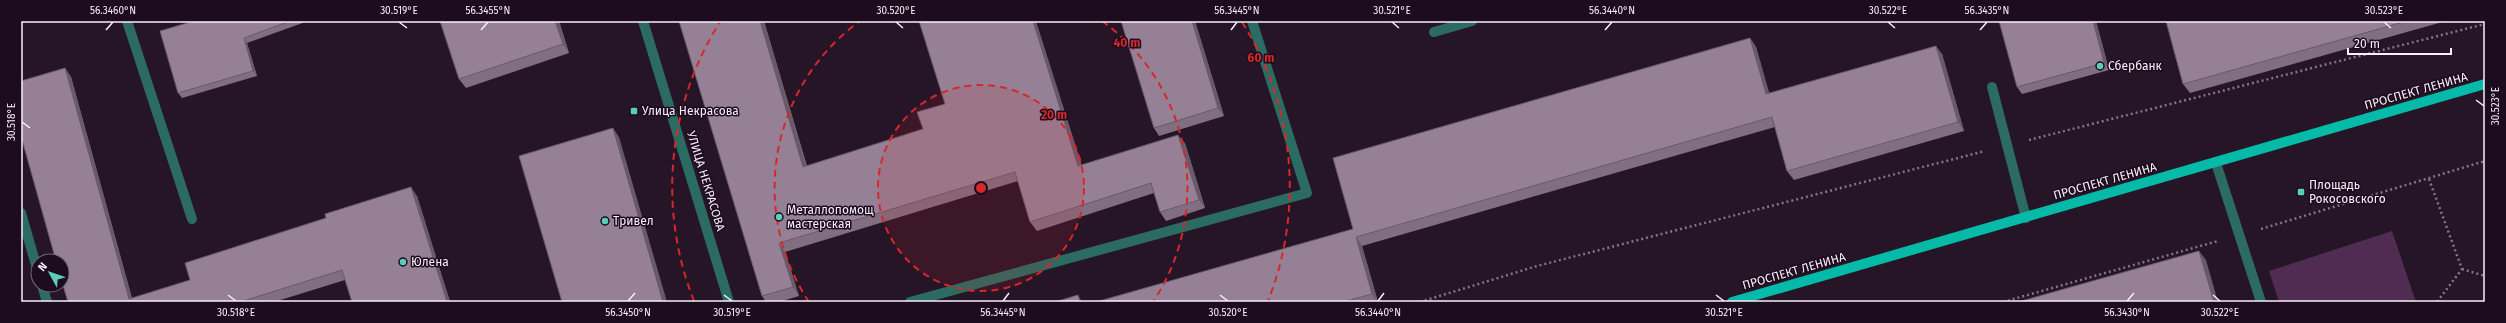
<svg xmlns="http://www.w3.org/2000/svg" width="2506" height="323" font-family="'Fira Sans',sans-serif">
<rect width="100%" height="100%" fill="#261527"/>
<polygon fill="#502b52" points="2392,231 2416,302 2279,302 2269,271"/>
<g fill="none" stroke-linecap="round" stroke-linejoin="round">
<g stroke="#837584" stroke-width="2.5" stroke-dasharray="2 3" stroke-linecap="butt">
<polyline points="2029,140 2485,24"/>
<polyline points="2429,179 2462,269 2437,302"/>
<polyline points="2261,229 2485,161"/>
<polyline points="2462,269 2485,276"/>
<polyline points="1420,302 1537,266 1985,151"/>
<polyline points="2003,302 2218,241"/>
</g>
<g stroke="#2b6b61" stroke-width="10">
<polyline points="127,21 192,219"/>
<polyline points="643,21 729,302"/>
<polyline points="1434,32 1472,21"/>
<polyline points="1992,87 2026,218"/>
<polyline points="2216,163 2261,302"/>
<polyline points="21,213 38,272"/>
<polyline points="42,285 47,302"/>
<polyline points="910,302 1307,193 1252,21"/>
</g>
<polyline stroke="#05baa7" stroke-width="10" points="1732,302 2485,84"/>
</g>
<g fill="#816e81">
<polygon points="194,21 308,21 247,43 257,76 182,98 178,93"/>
<polygon points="440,21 559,21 569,53 466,88 459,79"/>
<polygon points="679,21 764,21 807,166 1081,165 1185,143 1205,208 1166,221 1160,212 1154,193 1037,231 1030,222 1018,181 785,252 799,296 779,302 766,302 762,296"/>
<polygon points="1195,21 1224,116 1159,136 1154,128"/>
<polygon points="2096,21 2109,70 2022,94 2017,87"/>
<polygon points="2166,21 2446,21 2190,93 2183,84"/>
<polygon points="1750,38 1756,47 1769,93 1942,54 1964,131 1794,180 1787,171 1775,127 1362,246 1378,302 1096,302 1353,229"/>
<polygon points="65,68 71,77 132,298 190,280 417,196 450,302 352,302 345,280 274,302 68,302"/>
</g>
<g fill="#695a69">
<polygon points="555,21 559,21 569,53 563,44"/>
<polygon points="760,21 764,21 809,176 803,167"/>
<polygon points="1033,21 1036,21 1085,175 1078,166"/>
<polygon points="1192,21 1195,21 1224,116 1218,108"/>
<polygon points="2093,21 2096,21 2109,70 2104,63"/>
<polygon points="244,38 247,43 257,76 253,71"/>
<polygon points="1750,38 1756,47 1772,103 1766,94"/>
<polygon points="1936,46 1942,54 1964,131 1958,122"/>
<polygon points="65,68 71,77 133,302 129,299"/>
<polygon points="613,128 619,137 667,302 663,302"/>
<polygon points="1178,135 1185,143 1205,208 1199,200"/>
<polygon points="411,187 417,196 450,302 447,302"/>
<polygon points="1356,237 1362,246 1378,302 1372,294"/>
<polygon points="779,243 785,252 799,296 793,287"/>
<polygon points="2199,251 2206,260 2218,302 2214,302"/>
<polygon points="1078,295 1082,302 1080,302"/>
</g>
<g fill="#968096" stroke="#695a69">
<polygon points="194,21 290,21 244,38 253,71 178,93 160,31"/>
<polygon points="440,21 555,21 563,44 459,79"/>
<polygon points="679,21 760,21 803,167 923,129 917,112 945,104 919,21 1033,21 1078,166 1178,135 1199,200 1160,212 1151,183 1030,222 1015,172 779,243 793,287 762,296"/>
<polygon points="1121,21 1192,21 1218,108 1154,128"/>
<polygon points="1999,21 2093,21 2104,63 2017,87"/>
<polygon points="2166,21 2407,21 2183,84"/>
<polygon points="1750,38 1766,94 1936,46 1958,122 1787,171 1772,117 1356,237 1372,294 1343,302 1096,302 1353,229 1333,158"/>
<polygon points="65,68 129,299 190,280 185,263 326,218 325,214 411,187 447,302 352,302 342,270 240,302 68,302 62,282 62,261 56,261 21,136 21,81"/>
<polygon points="613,128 663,302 562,302 519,156"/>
<polygon points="2199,251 2214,302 2018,302"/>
<polygon points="1078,295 1080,302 1055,302"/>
</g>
<path fill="none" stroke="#faeefa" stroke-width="1.5" d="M399 22 407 28M896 22 903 28M1392 22 1399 28M1888 22 1895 28M2384 22 2391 28M106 30 113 22M481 30 488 22M1231 30 1237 22M1605 30 1612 22M1980 30 1987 22M2476 100 2484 106M22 122 30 128M228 295 236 301M724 295 732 301M1220 295 1228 301M1716 295 1724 301M2213 295 2220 301M628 301 635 293M1003 301 1009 293M1378 301 1384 293M2127 301 2134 293"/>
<circle cx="981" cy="188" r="103" fill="#d62828" fill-opacity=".12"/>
<g fill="none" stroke="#d62828" stroke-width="2" stroke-dasharray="7 5">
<circle cx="981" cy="188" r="103"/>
<path d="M809 302A206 206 0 0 1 860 21M1102 21A206 206 0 0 1 1153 302"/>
<path d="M694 301A309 309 0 0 1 720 22M1242 22A309 309 0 0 1 1268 301"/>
</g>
<g fill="#5acebd" stroke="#1c0c1d" stroke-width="1.5">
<circle cx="2100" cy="66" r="4"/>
<rect x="630" y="107" width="8" height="8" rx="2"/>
<rect x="2297" y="188" width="8" height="8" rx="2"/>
<circle cx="779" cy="217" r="4"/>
<circle cx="605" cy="221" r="4"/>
<circle cx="403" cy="262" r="4"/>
</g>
<g text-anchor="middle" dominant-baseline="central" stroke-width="3" stroke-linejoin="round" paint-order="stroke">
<g font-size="12" fill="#faeefa" stroke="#1c0c1d" text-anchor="start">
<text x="2108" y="66">Сбербанк</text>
<text x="642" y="111">Улица Некрасова</text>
<text x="2309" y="185">Площадь<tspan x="2309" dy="14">Рокосовского</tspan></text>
<text x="787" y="210">Металлопомощ<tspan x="787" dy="14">мастерская</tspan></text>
<text x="613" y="221">Тривел</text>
<text x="411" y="262">Юлена</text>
</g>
<g font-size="12" fill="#faeefa" stroke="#1c0c1d">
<text transform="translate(2416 91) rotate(-16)">ПРОСПЕКТ ЛЕНИНА</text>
<text transform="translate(706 181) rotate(73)">УЛИЦА НЕКРАСОВА</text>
<text transform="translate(2105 181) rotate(-16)">ПРОСПЕКТ ЛЕНИНА</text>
<text transform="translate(1794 271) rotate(-16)">ПРОСПЕКТ ЛЕНИНА</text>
</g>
</g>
<circle cx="981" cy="188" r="6" fill="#d62828" stroke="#1c0c1d" stroke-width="2"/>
<g font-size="12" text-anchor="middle" font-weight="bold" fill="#d62828" stroke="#1c0c1d" stroke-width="3" stroke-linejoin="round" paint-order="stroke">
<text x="1127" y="47">40 m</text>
<text x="1261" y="62">60 m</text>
<text x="1054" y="119">20 m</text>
</g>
<rect width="2506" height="323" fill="none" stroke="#1c0c1d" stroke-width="44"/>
<g transform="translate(50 273) rotate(310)"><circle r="19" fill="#1c0c1d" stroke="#756675"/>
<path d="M0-3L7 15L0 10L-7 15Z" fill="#5acebd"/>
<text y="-6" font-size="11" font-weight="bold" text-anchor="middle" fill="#faeefa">N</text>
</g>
<path d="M2348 48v6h103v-6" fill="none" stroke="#faeefa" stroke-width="2"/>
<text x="2354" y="48" font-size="12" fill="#faeefa" stroke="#1c0c1d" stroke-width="3" paint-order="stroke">20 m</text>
<rect x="22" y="22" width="2462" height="279" fill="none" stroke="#faeefa" stroke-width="1.5"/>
<g font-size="10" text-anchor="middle" fill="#faeefa">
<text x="113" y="14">56.3460°N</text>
<text x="399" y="14">30.519°E</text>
<text x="488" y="14">56.3455°N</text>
<text x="896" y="14">30.520°E</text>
<text x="1237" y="14">56.3445°N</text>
<text x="1392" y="14">30.521°E</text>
<text x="1612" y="14">56.3440°N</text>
<text x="1888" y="14">30.522°E</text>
<text x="1987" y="14">56.3435°N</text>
<text x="2384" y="14">30.523°E</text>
<text transform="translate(2495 106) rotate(-90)" y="4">30.523°E</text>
<text transform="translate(11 122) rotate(-90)" y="4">30.518°E</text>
<text x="236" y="316">30.518°E</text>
<text x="628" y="316">56.3450°N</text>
<text x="732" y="316">30.519°E</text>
<text x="1003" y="316">56.3445°N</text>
<text x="1228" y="316">30.520°E</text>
<text x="1378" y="316">56.3440°N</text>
<text x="1724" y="316">30.521°E</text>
<text x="2127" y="316">56.3430°N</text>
<text x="2220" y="316">30.522°E</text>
</g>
</svg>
